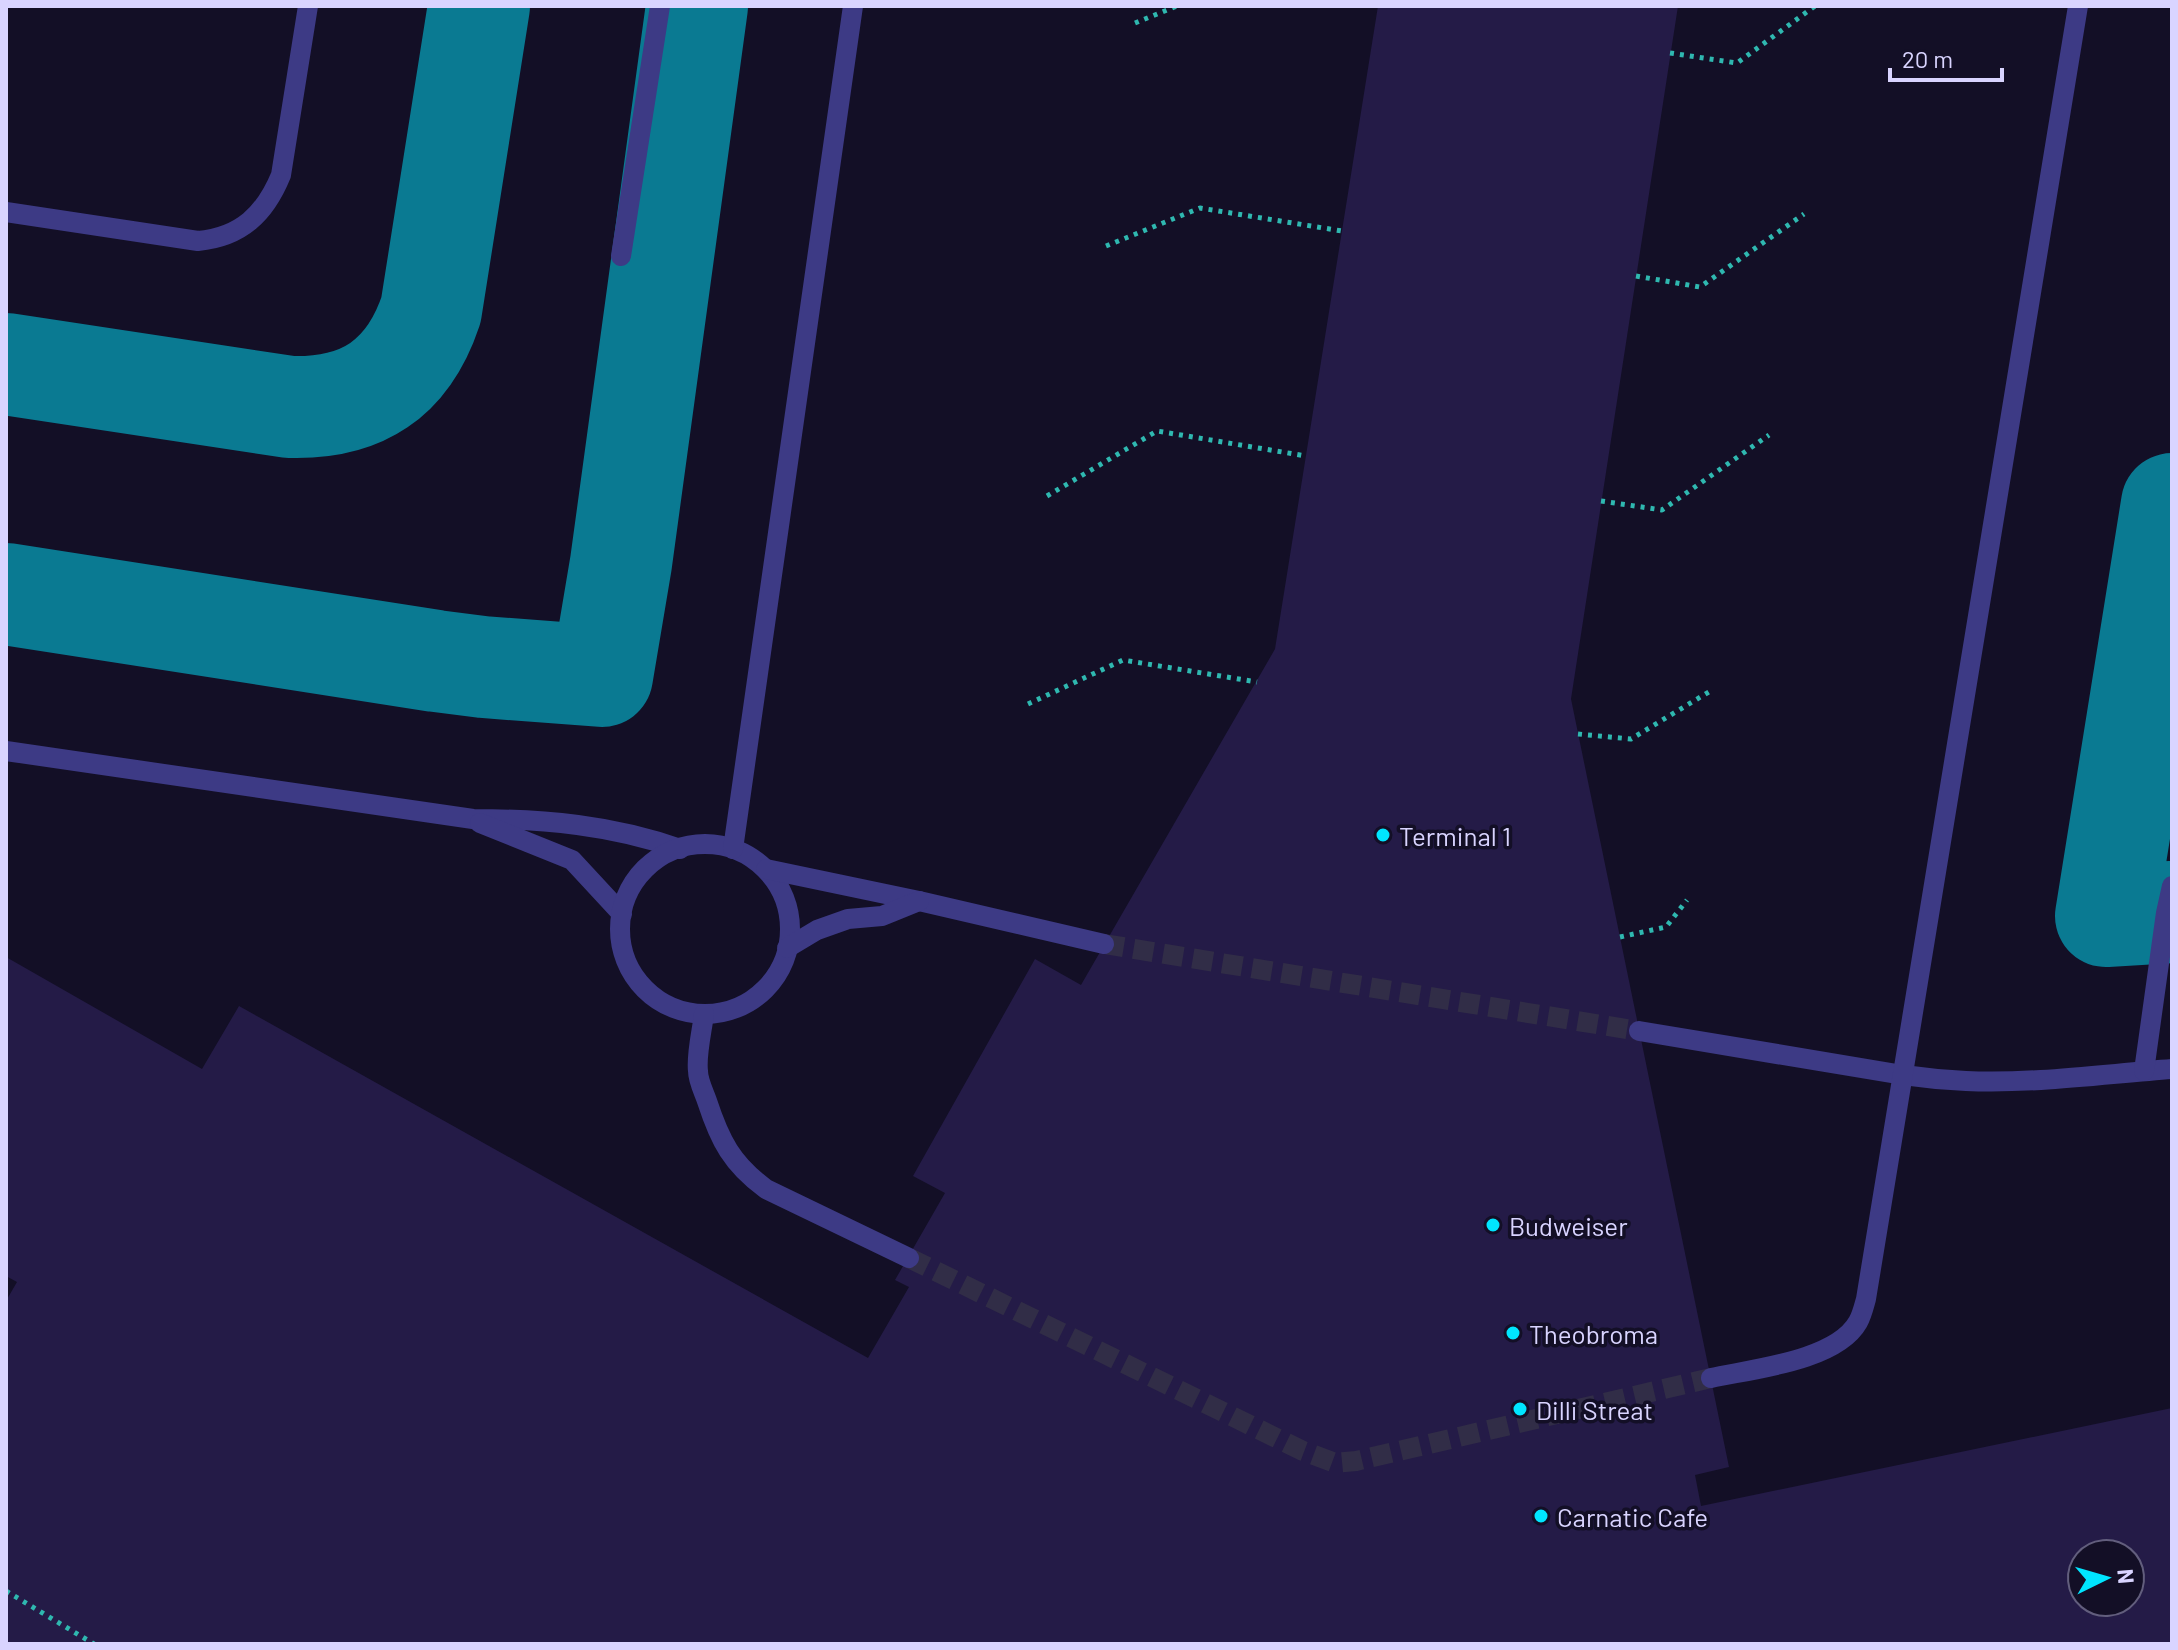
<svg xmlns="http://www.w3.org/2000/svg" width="2178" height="1650" font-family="Barlow,sans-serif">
<rect width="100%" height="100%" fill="#130f26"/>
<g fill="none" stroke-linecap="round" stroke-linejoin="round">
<g stroke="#0a7a92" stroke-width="102">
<path d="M6 364 290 407C362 409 408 379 431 310L479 6"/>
<polyline points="2172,504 2106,916 2172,912"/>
<polyline points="6,594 436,661 483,667 602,676 621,563 697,6"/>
</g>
</g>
<path fill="#241b47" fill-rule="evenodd" d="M1378 6H1678L1571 699 1729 1467 1695 1475 1701 1506 2172 1408V1644H6V1301L17 1282 6 1276V957L202 1069 239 1006 868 1358 909 1287 895 1280 945 1193 913 1176 1035 959 1081 985 1275 649ZM2082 1554H2130V1602H2082Z"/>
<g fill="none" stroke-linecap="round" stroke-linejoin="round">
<g stroke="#312d47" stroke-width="20" stroke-dasharray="20 10" stroke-linecap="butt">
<polyline points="1104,944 1639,1031"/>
<polyline points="909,1258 1303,1451 1335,1463 1356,1461 1711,1378"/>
</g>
<g stroke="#2fb8b0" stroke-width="5" stroke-dasharray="4 6" stroke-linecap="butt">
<polyline points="1135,23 1177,6"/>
<polyline points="1670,53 1737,63 1815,6"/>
<polyline points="1106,246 1200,208 1342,231"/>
<polyline points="1636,276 1700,287 1804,214"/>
<polyline points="1047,496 1157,431 1306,456"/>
<polyline points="1601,501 1662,510 1769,435"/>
<polyline points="1028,704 1123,660 1257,682"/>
<polyline points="1578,734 1631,739 1712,690"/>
<polyline points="1620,937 1666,927 1687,900"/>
<polyline points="6,1591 94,1644"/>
</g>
<g stroke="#3d3a85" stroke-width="20">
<path d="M6 212 198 241C241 237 265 214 281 175L308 6"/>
<polyline points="621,256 660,6"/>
<path d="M6 751 473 819C544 819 612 825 680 849"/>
<polyline points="480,823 572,860 622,914"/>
<circle cx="705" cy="929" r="85"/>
<polyline points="733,849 853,6"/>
<polyline points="766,869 919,901 1104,944"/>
<polyline points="787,948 817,930 848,919 882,916 919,901"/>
<path d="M704 1014C702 1031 696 1055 698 1071 698 1081 704 1092 707 1101 720 1141 732 1164 766 1189L909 1258"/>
<path d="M1639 1031 1903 1075C1924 1078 1945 1080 1966 1081 2034 1084 2104 1074 2172 1069"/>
<polyline points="2144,1071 2166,913 2172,886"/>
<path d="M1711 1378C1752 1369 1836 1361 1858 1322 1862 1315 1864 1306 1866 1299L2078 6"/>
</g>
</g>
<g fill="#00e5ff" stroke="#130f26" stroke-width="3">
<circle cx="1383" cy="835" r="8"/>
<circle cx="1493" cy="1225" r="8"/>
<circle cx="1513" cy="1333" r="8"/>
<circle cx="1520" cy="1409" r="8"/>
<circle cx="1541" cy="1516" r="8"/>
</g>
<g text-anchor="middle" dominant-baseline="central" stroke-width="7" stroke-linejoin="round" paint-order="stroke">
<g font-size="26" fill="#d9d4ff" stroke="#130f26" text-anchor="start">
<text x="1399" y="835">Terminal 1</text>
<text x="1509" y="1225">Budweiser</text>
<text x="1529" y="1333">Theobroma</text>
<text x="1536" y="1409">Dilli Streat</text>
<text x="1557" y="1516">Carnatic Cafe</text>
</g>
</g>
<rect width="2178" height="1650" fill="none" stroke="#d9d4ff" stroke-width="16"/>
<g transform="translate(2106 1578) rotate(85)"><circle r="38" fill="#130f26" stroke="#625e7d" stroke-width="2"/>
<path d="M0-6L14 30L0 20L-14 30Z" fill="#00e5ff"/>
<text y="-12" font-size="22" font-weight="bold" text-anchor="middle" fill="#d9d4ff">N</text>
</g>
<path d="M1890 68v12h112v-12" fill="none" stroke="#d9d4ff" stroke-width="4"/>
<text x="1902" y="68" font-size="24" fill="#d9d4ff" stroke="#130f26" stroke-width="6" paint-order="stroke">20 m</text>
</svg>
